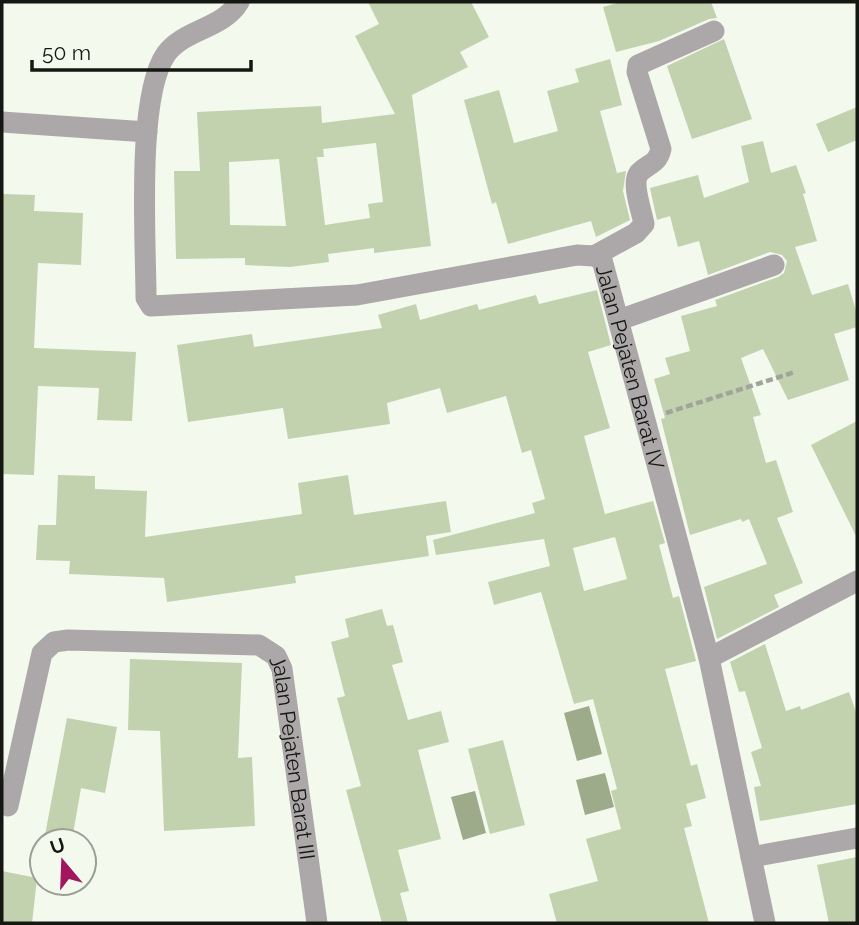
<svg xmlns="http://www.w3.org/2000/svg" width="859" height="925" font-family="Raleway,sans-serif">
<rect width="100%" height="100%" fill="#f4f9ee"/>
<g fill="#9dab8a">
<polygon points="589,706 602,754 577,761 564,713"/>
<polygon points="605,773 614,807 585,815 576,780"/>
<polygon points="475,791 486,833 463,840 451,797"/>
</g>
<g fill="#c2d1ae" fill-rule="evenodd">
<path d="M368 2H471L489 37 460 52 468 67 412 95 431 246 374 253V248L328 254 329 262 290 267 245 265V258L176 259 174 171H200L197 112 321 106 322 123 395 114 355 36 379 24ZM376 143 383 202 368 204 370 218 325 225 317 157H324L323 149ZM279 159 286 226 230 225 229 162Z"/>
<polygon points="621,2 711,2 717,18 709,19 659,41 616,52 603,7"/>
<polygon points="724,39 752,119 692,139 667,66"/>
<polygon points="610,59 622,105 600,111 617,173 626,171 623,191 630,220 596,237 591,221 508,244 496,202 492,204 464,100 499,90 514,143 558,131 547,91 579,82 575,69"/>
<polygon points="857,107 857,140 828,152 816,124"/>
<polygon points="763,141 771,173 796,165 806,193 803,194 817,241 795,247 812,295 848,284 857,314 857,327 834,334 849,380 788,400 763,349 741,358 761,415 753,417 766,463 776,460 793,512 777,518 803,583 774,595 779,607 717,639 704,587 767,564 749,519 742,522 741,519 690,535 661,419 665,418 654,379 670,374 665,358 690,351 681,316 717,306 715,300 778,277 784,273 787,261 782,255 770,252 708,275 699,241 678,247 670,216 657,220 650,188 698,175 704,198 749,182 741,146"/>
<polygon points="2,194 35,195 34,211 83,213 81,265 38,263 34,348 136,352 132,421 97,420 99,388 38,386 34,475 2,474"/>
<path d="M597 290 611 345 588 352 610 428 584 436 605 514 653 501 665 543 659 545 673 598 679 596 696 661 665 669 691 766 697 764 706 798 686 804 692 826 684 828 709 923H557L549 894 598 881 586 839 621 829 611 791 617 789 593 699 574 704 541 592 494 605 488 582 550 566 544 539 436 555 433 540 535 513 532 503 545 499 531 450 522 453 506 396 447 413 440 388 387 403 390 424 288 439 283 408 188 422 177 345 252 334 254 347 382 328 378 315 416 304 420 320 477 304 479 310 536 295 539 304ZM615 537 627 579 584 591 573 548Z"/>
<polygon points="857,421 857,538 811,445"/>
<polygon points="58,475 95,476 95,489 147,491 145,537 302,514 298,483 348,475 354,515 446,501 451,532 426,536 429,556 295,576 296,583 167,602 164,578 69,574 70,561 36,560 38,525 56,525"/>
<polygon points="382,609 387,626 393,625 403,662 392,665 408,720 441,711 449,742 418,750 441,839 398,850 409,891 400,893 408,923 382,923 346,790 361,786 337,698 345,696 331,642 349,637 345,619"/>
<polygon points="765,644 786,711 800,706 801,710 849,692 857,715 857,804 760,821 754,787 761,786 751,752 762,748 745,691 739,692 730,662"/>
<polygon points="130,659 242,663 238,758 252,757 255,826 164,831 160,731 128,730"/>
<polygon points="67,718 117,727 105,793 81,788 72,840 45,835"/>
<polygon points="503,740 525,825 490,834 468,749"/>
<polygon points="857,857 857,923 829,923 817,865"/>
<polygon points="2,871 37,878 32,923 2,923"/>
</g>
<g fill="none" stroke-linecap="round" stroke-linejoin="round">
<polyline stroke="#a0a49b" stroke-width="4.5" stroke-dasharray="7 3.5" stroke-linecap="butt" points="666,413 795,372"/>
<g stroke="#aca7a8" stroke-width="21">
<path id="s1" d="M239 2C223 29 184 29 166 54 136 97 146 242 146 298L151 306 357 295 577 255 594 256 602 260 709 658 765 923"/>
<polyline points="2,122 147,132"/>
<path d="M594 256 636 233 644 224C642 212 631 183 639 173 649 163 657 165 661 149L637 72 638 65 714 31"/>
<polyline points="619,320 774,265"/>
<polyline points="709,658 857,581"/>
<path id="s2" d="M8 806 42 653 54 642 68 640 259 645 276 656 282 669 317 923"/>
<polyline points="751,857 857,838"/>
</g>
</g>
<g text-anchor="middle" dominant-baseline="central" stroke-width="5" stroke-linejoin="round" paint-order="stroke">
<g font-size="21" fill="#151713" stroke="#f4f9ee">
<text stroke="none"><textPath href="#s1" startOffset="914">Jalan Pejaten Barat IV</textPath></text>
<text stroke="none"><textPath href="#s2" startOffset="502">Jalan Pejaten Barat III</textPath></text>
</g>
</g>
<rect width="859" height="925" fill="none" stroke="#151713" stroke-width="7"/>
<g transform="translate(63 862) rotate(341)"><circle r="33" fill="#f4f9ee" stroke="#9b9f96" stroke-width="2"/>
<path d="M0-5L12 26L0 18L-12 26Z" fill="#a1165f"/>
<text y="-10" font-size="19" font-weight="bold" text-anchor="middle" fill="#151713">U</text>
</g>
<path d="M32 60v10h219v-10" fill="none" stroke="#151713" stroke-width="3.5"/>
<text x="42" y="60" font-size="21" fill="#151713" stroke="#f4f9ee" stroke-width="5" paint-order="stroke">50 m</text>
</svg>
